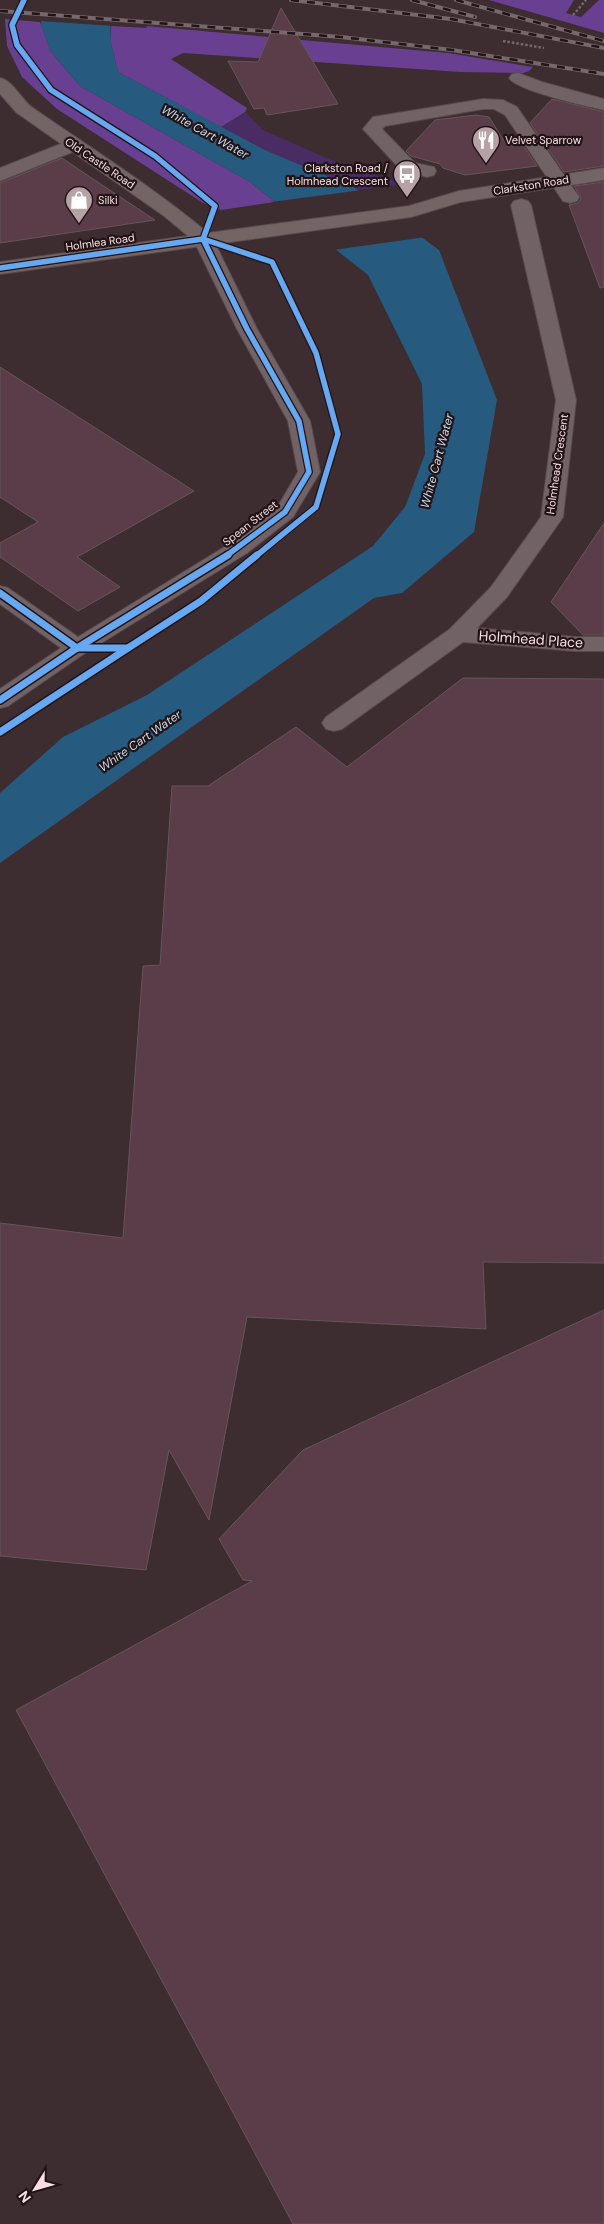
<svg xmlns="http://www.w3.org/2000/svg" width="604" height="2224" font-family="'DM Sans',sans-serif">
<rect width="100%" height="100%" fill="#3d2c30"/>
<polygon fill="#492c64" points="245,112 263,130 338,163 404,184 358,190 265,150 221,127"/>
<g fill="#693f91">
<polygon points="489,0 574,0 566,13 581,17 599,0 604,0 604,33"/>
<polygon points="5,19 40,22 51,52 80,86 250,182 275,202 221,210 203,203 57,109 22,77 7,46"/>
<polygon points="111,26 147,28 146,26 448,53 533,67 529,71 523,73 460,72 183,53 171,59 247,108 245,112 221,127 118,72 111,44"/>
</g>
<polygon fill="#275a7f" points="43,0 107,0 110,13 111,44 118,72 265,150 355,188 439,250 497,400 474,532 402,593 374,598 0,863 0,793 63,737 147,695 373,546 405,507 425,454 422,384 368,275 250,182 80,86 51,52 41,25"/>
<g fill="#3d2c30">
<polygon points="43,0 110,0 114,26 40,21"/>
<polygon points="362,190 426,237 333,250 271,202"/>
</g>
<g fill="#5a3d48" stroke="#655659">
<polygon points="281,8 338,104 267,115 264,108 254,109 228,61 258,62"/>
<polygon points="552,99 604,112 604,166 564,172 530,123"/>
<polygon points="476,115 489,117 508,147 517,136 537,166 465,175 443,168 440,164 411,156 406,151 435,120"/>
<polygon points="62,158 90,177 155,220 0,243 0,183"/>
<polygon points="604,182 604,287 600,288 569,205 578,203 581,198 574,186"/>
<polygon points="0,367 194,491 77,557 120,587 78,611 0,557 0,543 38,522 0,497"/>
<polygon points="604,523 604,635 583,635 551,602"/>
<polygon points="463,678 604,679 604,1263 483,1262 486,1329 247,1317 209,1520 169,1450 146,1570 0,1556 0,1223 123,1238 143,966 160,965 172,786 208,786 296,727 347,767"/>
<polygon points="604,1310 604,2224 293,2224 16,1710 252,1581 243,1580 219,1539 303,1450"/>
</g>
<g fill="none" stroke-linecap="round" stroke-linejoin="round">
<g stroke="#594a4e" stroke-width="2">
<g id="lane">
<polygon points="483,99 503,100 517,107 579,197 577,201 570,203 563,201 505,115 494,109 483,109 385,126 382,129 415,163 434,167 436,171 434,175 427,177 402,171 363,129 373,117"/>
<polygon points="73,139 80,141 82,145 80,149 0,181 0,168"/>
</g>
</g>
<g stroke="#594a4e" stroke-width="2">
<g id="street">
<path d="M518 73 542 82 604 99V110C586 106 518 91 509 78L512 74Z"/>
<polygon points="521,199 528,201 531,205 576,400 563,517 507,597 477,628 575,637 604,637 604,651 575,651 463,642 342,729 334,731 326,729 322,723 326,717 450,629 491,587 541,517 556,400 511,205 514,201"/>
<polygon points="203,233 210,235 213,239 257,329 310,421 320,472 293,517 247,553 85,653 8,706 0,708 0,689 61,648 0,604 0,586 8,588 78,637 231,543 277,508 298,472 288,421 237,329 193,239 196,235"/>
</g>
</g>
<g stroke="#594a4e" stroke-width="2">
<path id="secondary" d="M0 78C14 81 21 100 33 108 92 149 153 187 208 233L409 206 459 191 604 168V180L461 202 411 217 0 274V262L188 236 164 216 17 113 0 94Z"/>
</g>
<g stroke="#74686b" stroke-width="2.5" stroke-dasharray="2.5 2" stroke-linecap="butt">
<polyline points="573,15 586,0"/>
<polyline points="503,41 544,48"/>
</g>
<use href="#lane" fill="#716266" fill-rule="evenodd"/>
<use href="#street" fill="#716266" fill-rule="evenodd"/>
<use href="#secondary" fill="#736566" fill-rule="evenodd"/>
<g stroke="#76686c" stroke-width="4">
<g id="rail">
<polyline points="291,0 451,19 604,48"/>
<polyline points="412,0 475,17"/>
<polyline points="456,0 604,41"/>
<polyline points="0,11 341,37 452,50 604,74"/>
</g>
</g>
<use href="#rail" stroke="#221316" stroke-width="2.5" stroke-dasharray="8" stroke-linecap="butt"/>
<g stroke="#221316" stroke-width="8">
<g id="cycleway-far1">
<polyline points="24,0 12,25 17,45 51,90 155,156 215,206 203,239"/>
<polyline points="203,239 247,329 299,421 309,472 285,512 226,556"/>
<polyline points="0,268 203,239 272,262 316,353 338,434 316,507 256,556"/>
</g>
</g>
<g stroke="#221316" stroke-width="10">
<g id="cycleway">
<polyline points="0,593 77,648"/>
<polyline points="77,648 128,648 201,601 257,555"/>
<polyline points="0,700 77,648 228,555"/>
<polyline points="0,732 128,648"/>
</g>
</g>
<use href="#cycleway-far1" stroke="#66a8f1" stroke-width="5.5"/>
<use href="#cycleway" stroke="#66a8f1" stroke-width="7"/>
</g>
<defs>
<g id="restaurant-pin" transform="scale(1.4375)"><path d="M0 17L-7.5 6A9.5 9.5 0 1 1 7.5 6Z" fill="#b6a1a6" stroke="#221316"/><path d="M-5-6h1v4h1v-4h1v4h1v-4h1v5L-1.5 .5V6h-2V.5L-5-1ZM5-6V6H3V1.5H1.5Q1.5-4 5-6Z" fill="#fff"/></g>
<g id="bus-pin" transform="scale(1.4375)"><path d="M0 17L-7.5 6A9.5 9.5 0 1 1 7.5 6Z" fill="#b6a1a6" stroke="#221316"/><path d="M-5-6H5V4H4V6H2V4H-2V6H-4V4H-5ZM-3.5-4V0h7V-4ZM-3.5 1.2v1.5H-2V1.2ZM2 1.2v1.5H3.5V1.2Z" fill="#fff"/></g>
<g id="shop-pin" transform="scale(1.4375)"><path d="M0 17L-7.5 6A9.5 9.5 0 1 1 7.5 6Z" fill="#b6a1a6" stroke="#221316"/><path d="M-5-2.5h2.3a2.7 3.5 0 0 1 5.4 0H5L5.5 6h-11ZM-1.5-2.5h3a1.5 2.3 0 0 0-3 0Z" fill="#fff"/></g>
</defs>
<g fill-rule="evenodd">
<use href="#restaurant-pin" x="486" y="140"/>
<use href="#bus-pin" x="407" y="174"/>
<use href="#shop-pin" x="79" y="200"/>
</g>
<g text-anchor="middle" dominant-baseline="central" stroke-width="4.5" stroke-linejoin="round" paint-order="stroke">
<g font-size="11" fill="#f7e0e5" stroke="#221316" text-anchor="start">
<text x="505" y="140">Velvet Sparrow</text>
<text x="388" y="168" text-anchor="end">Clarkston Road /<tspan x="388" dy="13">Holmhead Crescent</tspan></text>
<text x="98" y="200">Silki</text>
</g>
<g font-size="11" fill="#f7e0e5" stroke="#221316">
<text transform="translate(100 163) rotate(34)">Old Castle Road</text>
<text transform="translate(531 185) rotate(-9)">Clarkston Road</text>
<text transform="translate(100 242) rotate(-8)">Holmlea Road</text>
<text transform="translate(557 464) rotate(-82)">Holmhead Crescent</text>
<text transform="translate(250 523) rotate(-38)">Spean Street</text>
</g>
<g font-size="12" font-style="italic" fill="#c7def1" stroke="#221316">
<text transform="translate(205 132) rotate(29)">White Cart Water</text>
<text transform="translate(437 461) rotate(-75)">White Cart Water</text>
<text transform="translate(140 741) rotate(-35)">White Cart Water</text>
</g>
<g font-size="14" fill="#f7e0e5" stroke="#221316">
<text transform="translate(531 639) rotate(4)">Holmhead Place</text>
</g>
</g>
<g transform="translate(35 2189) rotate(233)" stroke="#221316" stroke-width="4" paint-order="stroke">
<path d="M0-4L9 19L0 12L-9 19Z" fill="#f7e0e5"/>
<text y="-8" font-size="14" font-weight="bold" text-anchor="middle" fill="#f7e0e5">N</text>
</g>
</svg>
